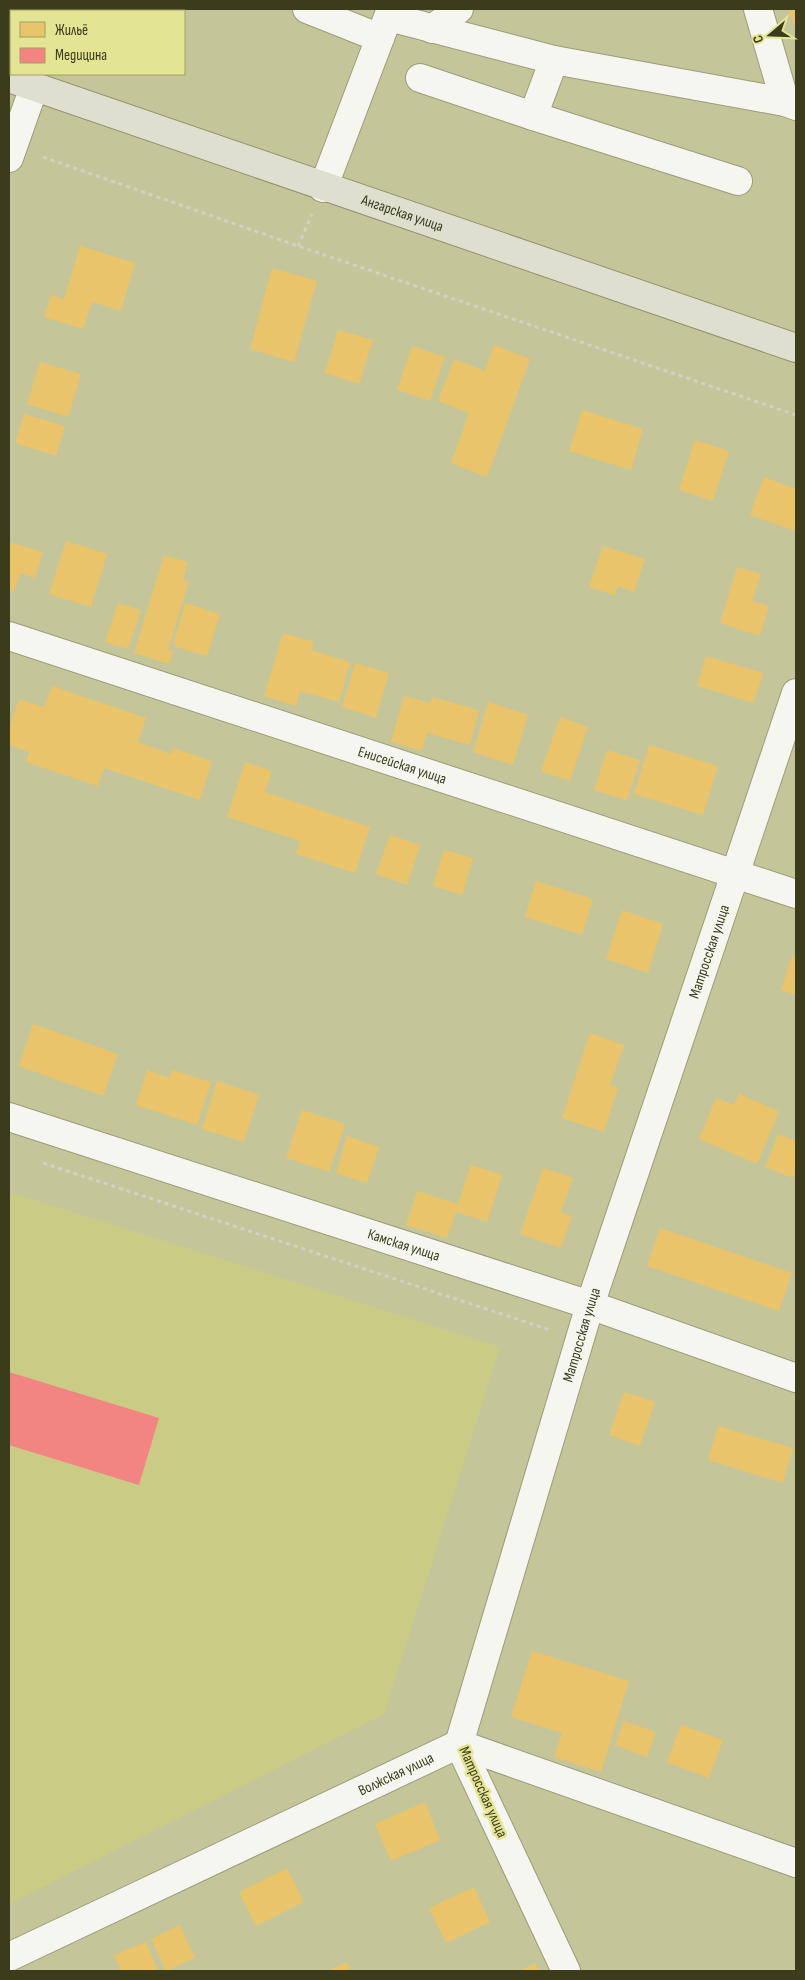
<svg xmlns="http://www.w3.org/2000/svg" width="805" height="1980" font-family="'Sofia Sans Condensed',sans-serif">
<rect width="100%" height="100%" fill="#c4c699"/>
<polygon fill="#cacc86" points="9,1192 500,1347 384,1714 9,1904"/>
<g fill="#e9c46a">
<polygon points="788,9 796,9 796,31"/>
<polygon points="80,246 135,263 121,311 92,302 83,329 44,317 51,295 64,299"/>
<polygon points="272,268 317,281 294,362 250,349"/>
<polygon points="338,330 373,340 359,384 325,373"/>
<polygon points="494,345 530,359 487,477 451,463 469,413 438,401 454,359 485,371"/>
<polygon points="412,346 445,357 430,401 397,390"/>
<polygon points="40,362 81,374 68,417 27,404"/>
<polygon points="582,410 643,429 631,470 569,451"/>
<polygon points="24,414 65,426 56,456 15,443"/>
<polygon points="695,440 729,451 713,501 679,490"/>
<polygon points="764,477 796,489 796,531 750,515"/>
<polygon points="66,541 107,554 91,607 49,594"/>
<polygon points="9,542 43,552 35,578 20,573 14,592 9,590"/>
<polygon points="603,546 645,559 634,592 618,586 615,595 589,587"/>
<polygon points="164,555 188,562 183,580 189,581 168,650 173,651 169,664 134,653"/>
<polygon points="737,567 761,574 752,601 769,606 760,636 720,623"/>
<polygon points="118,603 141,610 128,649 105,642"/>
<polygon points="185,603 220,614 207,656 173,646"/>
<polygon points="283,633 314,642 311,650 350,662 339,702 300,691 296,706 264,696"/>
<polygon points="706,656 763,673 754,703 697,686"/>
<polygon points="355,663 389,673 376,718 342,707"/>
<polygon points="52,686 146,718 138,742 171,754 173,748 212,761 200,800 104,768 98,786 26,762 29,752 9,745 9,729 19,699 44,707"/>
<polygon points="404,696 430,703 432,697 479,710 470,745 427,733 422,751 391,742"/>
<polygon points="488,702 528,715 513,765 473,752"/>
<polygon points="560,717 588,727 570,781 541,771"/>
<polygon points="649,745 718,766 703,815 634,794"/>
<polygon points="607,750 640,760 627,800 594,790"/>
<polygon points="245,762 272,771 265,792 370,827 355,873 296,854 300,841 227,817"/>
<polygon points="390,835 420,845 407,885 376,874"/>
<polygon points="444,850 473,858 462,895 433,886"/>
<polygon points="536,881 593,899 582,935 525,917"/>
<polygon points="622,910 663,924 648,973 606,959"/>
<polygon points="792,956 796,958 796,995 781,990"/>
<polygon points="33,1024 118,1054 103,1096 19,1066"/>
<polygon points="590,1033 624,1045 610,1085 618,1087 604,1132 562,1118"/>
<polygon points="147,1070 170,1078 172,1070 211,1082 197,1125 136,1105"/>
<polygon points="217,1081 259,1095 244,1142 202,1129"/>
<polygon points="739,1094 779,1111 757,1164 699,1139 716,1098 734,1105"/>
<polygon points="302,1110 345,1124 329,1172 286,1158"/>
<polygon points="778,1134 796,1141 796,1169 793,1178 765,1167"/>
<polygon points="347,1136 379,1147 367,1183 336,1173"/>
<polygon points="471,1165 502,1175 487,1222 456,1212 447,1238 406,1225 417,1191 458,1204"/>
<polygon points="543,1168 573,1178 561,1212 572,1216 561,1248 520,1234"/>
<polygon points="660,1228 792,1273 779,1311 647,1266"/>
<polygon points="624,1392 655,1402 640,1446 609,1435"/>
<polygon points="718,1426 793,1448 783,1483 708,1460"/>
<polygon points="532,1651 629,1681 601,1772 554,1757 562,1733 511,1717"/>
<polygon points="624,1721 656,1732 647,1757 615,1745"/>
<polygon points="681,1725 723,1740 709,1778 667,1762"/>
<polygon points="425,1802 440,1840 391,1861 375,1824"/>
<polygon points="287,1868 304,1902 256,1926 239,1892"/>
<polygon points="474,1887 490,1922 446,1943 429,1908"/>
<polygon points="180,1925 195,1958 166,1971 151,1939"/>
<polygon points="146,1942 158,1971 121,1971 114,1955"/>
<polygon points="347,1962 351,1971 327,1971"/>
<polygon points="535,1963 539,1971 519,1971"/>
</g>
<polygon fill="#f28482" points="9,1372 159,1418 139,1485 9,1445"/>
<g fill="none" stroke-linecap="round" stroke-linejoin="round">
<g stroke="#9b9c79" stroke-width="30">
<g id="minor">
<polyline points="307,9 380,38"/>
<polyline points="758,9 785,102"/>
<polyline points="389,17 554,60 785,102 796,106"/>
<polyline points="432,29 459,9"/>
<polyline points="420,78 533,116 738,181"/>
<polyline points="533,116 554,60"/>
<polyline points="9,158 34,87"/>
<polyline points="323,188 391,9"/>
<path id="s1" d="M9 636 796 894"/>
<path id="s2" d="M9 1117 590 1305 796 1378"/>
<path id="s3" d="M9 1957 459 1744 796 1863"/>
<path id="s4" d="M566 1971 459 1744 590 1305 796 693"/>
</g>
</g>
<g stroke="#92936e" stroke-width="30">
<g id="major">
<path id="s5" d="M9 78 796 348"/>
</g>
</g>
<g stroke="#d0d1c2" stroke-width="3" stroke-dasharray="4 4" stroke-linecap="butt">
<polyline points="43,157 298,246 796,415"/>
<polyline points="298,246 312,214"/>
<polyline points="43,1163 550,1330"/>
</g>
<use href="#minor" stroke="#f6f6f0" stroke-width="28"/>
<use href="#major" stroke="#dedfcf" stroke-width="28"/>
</g>
<g text-anchor="middle" dominant-baseline="central" stroke-width="5" stroke-linejoin="round" paint-order="stroke">
<g font-size="15" fill="#3b3c1b" stroke="#e3e594">
<text stroke="none"><textPath href="#s5" startOffset="416">Ангарская улица</textPath></text>
<text stroke="none"><textPath href="#s1" startOffset="414">Енисейская улица</textPath></text>
<text stroke="none"><textPath href="#s4" startOffset="1082">Матросская улица</textPath></text>
<text stroke="none"><textPath href="#s2" startOffset="415">Камская улица</textPath></text>
<text stroke="none"><textPath href="#s4" startOffset="678">Матросская улица</textPath></text>
<text stroke="none"><textPath href="#s3" startOffset="428">Волжская улица</textPath></text>
<text transform="translate(483 1792) rotate(66)">Матросская улица</text>
</g>
</g>
<rect width="805" height="1980" fill="none" stroke="#3b3c1b" stroke-width="20"/>
<rect x="10" y="10" width="175" height="65" fill="#e3e594" stroke="#a0a164"/>
<rect x="20" y="22" width="25" height="15" fill="#e9c46a" stroke="#a0a164"/>
<text x="55" y="35" font-size="15" fill="#3b3c1b">Жильё</text>
<rect x="20" y="48" width="25" height="15" fill="#f28482" stroke="#a0a164"/>
<text x="55" y="60" font-size="15" fill="#3b3c1b">Медицина</text>
<g transform="translate(770 35) rotate(251)" stroke="#e3e594" stroke-width="4" paint-order="stroke">
<path d="M0-4L9 19L0 12L-9 19Z" fill="#3b3c1b"/>
<text y="-8" font-size="14" font-weight="bold" text-anchor="middle" fill="#3b3c1b">С</text>
</g>
</svg>
